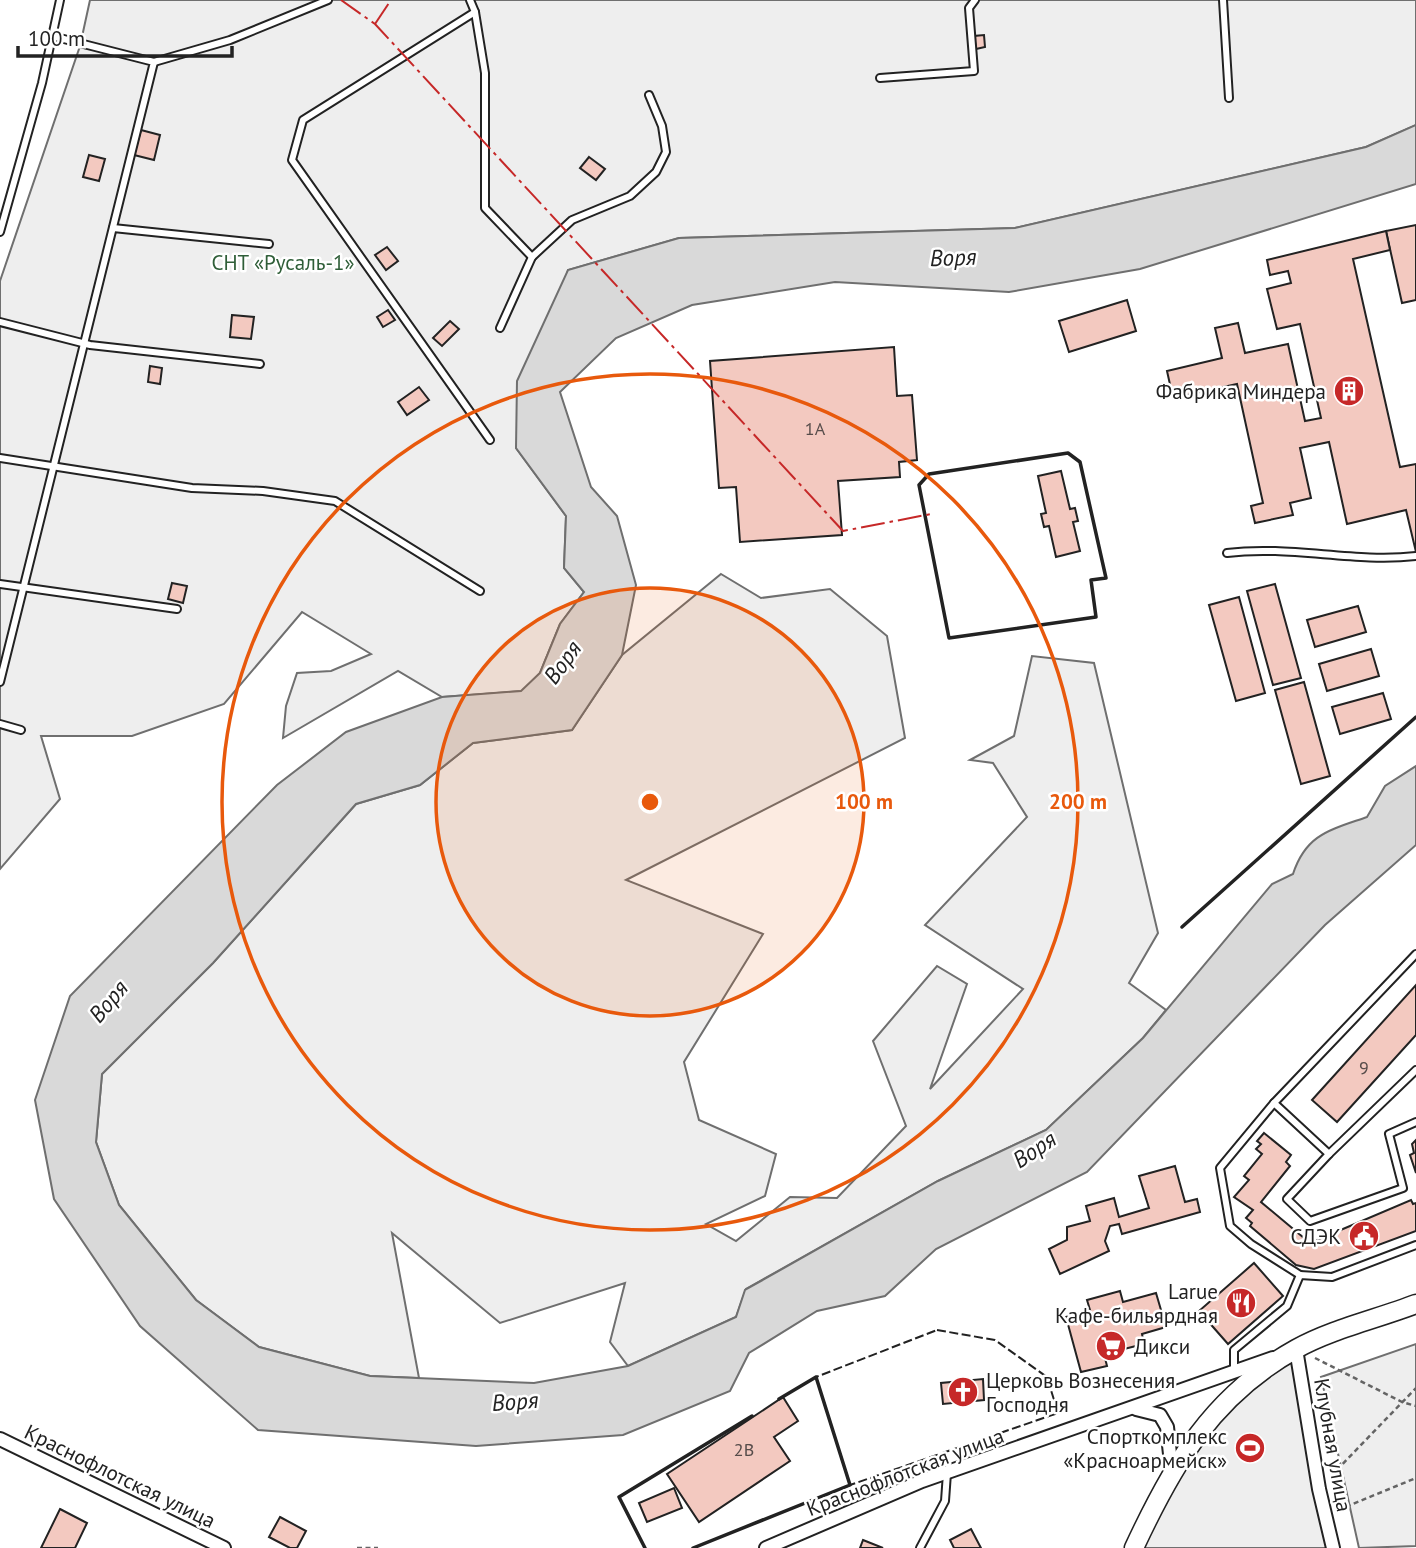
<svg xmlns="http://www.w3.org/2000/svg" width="1416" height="1548" font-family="'PT Sans',sans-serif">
<rect width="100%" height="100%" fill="#fff"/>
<g fill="#eee" stroke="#6f6f6f" stroke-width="2">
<polygon points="90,0 1416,0 1416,125 1366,147 1015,228 679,238 568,270 516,448 566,516 564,568 584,592 560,624 540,673 522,691 442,697 398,671 283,738 286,706 297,673 331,671 371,654 302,612 224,704 132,736 41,736 60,799 0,869 0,281 80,46"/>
<polygon points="721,574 761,598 830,589 887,636 905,738 626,880 763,934 684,1062 699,1120 776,1154 765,1196 706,1224 736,1241 790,1197 837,1198 906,1126 873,1041 937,966 967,984 930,1089 1023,989 925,925 1027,817 993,763 970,760 1014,736 1032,656 1094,663 1158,933 1129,983 1166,1010 1143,1038 1046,1130 938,1181 746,1289 736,1317 628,1366 610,1342 625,1283 500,1323 392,1233 419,1378 370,1376 259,1347 196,1300 119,1205 96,1142 102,1074 213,963 356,804 420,785 473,743 572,730 622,655"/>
<polygon points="1416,1344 1416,1546 1359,1548 1321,1377"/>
<polygon points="1296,1349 1333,1548 1135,1548 1203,1425"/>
</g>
<path fill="#d9d9d9" stroke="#6f6f6f" stroke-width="2" d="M1416 125V184L1140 269 1009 292 835 282 692 305 616 338 560 392 591 487 617 516 636 585 622 655 572 730 473 743 420 785 356 804 213 963 102 1074 96 1142 119 1205 196 1300 259 1347 370 1376 534 1383 628 1366 736 1317 745 1290 938 1181 1046 1130 1143 1038 1272 884 1293 874C1306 834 1330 830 1367 817L1385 786 1416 766V845L1325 925 1087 1172 936 1249 885 1296 817 1311 749 1353 730 1391 623 1435 476 1446 258 1430 140 1326 54 1199 35 1100 70 996 277 785 346 732 442 697 521 691 540 673 560 624 584 592 564 568 566 516 516 448 517 381 568 270 679 238 1015 228 1366 147Z"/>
<g fill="#f3c9c0" stroke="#222" stroke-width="2">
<polygon points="984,35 985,47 976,49 974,36"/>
<polygon points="141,130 160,135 154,160 134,155"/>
<polygon points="89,155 105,159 99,181 83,177"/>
<polygon points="589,157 605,169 596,180 580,168"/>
<polygon points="1416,225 1416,300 1402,303 1386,231"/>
<polygon points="1386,231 1390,250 1353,259 1400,467 1416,464 1416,552 1406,510 1347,524 1329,442 1300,448 1311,498 1290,503 1293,515 1255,523 1251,506 1263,503 1237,384 1173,398 1167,371 1222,358 1215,328 1238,323 1245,353 1288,344 1305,421 1321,418 1300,324 1277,329 1267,289 1291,283 1288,271 1270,275 1267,260"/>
<polygon points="387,247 398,261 386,270 375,255"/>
<polygon points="1127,300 1136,331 1069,352 1059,321"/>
<polygon points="388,310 395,320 383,327 377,317"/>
<polygon points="232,315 254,317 251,339 230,337"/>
<polygon points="450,321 459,329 442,346 433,338"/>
<polygon points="894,347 897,396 912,395 917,460 899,462 900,477 838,481 842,535 740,542 736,487 719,488 710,361"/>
<polygon points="150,366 162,368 160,384 148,382"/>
<polygon points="419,387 429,400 407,415 398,402"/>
<polygon points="1061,471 1070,509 1075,508 1078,521 1073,522 1080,551 1056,557 1049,526 1044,527 1041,514 1046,513 1038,476"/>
<polygon points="172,583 187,586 183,603 168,599"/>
<polygon points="1275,584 1301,678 1273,685 1247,591"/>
<polygon points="1239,597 1265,693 1236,701 1209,605"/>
<polygon points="1358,606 1366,632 1315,647 1307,620"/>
<polygon points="1371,649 1379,676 1327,691 1319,664"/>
<polygon points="1304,682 1330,776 1301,784 1275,690"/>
<polygon points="1383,693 1391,719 1340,734 1332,707"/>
<polygon points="1416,985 1416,1035 1337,1122 1312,1100"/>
<polygon points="1264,1133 1291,1155 1286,1162 1290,1166 1261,1202 1310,1243 1411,1200 1413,1204 1416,1203 1416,1231 1314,1269 1296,1265 1250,1226 1252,1223 1246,1218 1253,1210 1234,1197 1249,1180 1244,1176 1262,1154 1256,1149 1261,1144 1257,1141"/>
<polygon points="1416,1140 1416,1173 1410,1155 1414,1153 1412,1144"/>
<polygon points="1175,1166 1185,1202 1197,1199 1200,1212 1122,1234 1119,1224 1110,1226 1105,1241 1109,1251 1060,1274 1049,1249 1067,1240 1067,1227 1090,1221 1086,1206 1114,1198 1119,1217 1149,1208 1139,1176"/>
<polygon points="1254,1263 1283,1296 1228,1344 1199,1311"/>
<polygon points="1120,1291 1123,1302 1156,1293 1166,1327 1142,1334 1144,1344 1104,1354 1107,1366 1081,1372 1066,1317 1090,1310 1087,1300"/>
<polygon points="983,1379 984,1400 943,1404 941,1383"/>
<polygon points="783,1397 798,1421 774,1437 790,1461 699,1522 667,1474"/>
<polygon points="674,1488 682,1508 647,1522 639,1503"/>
<polygon points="60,1509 87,1523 75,1548 41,1548"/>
<polygon points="280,1517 306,1531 297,1548 290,1548 269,1537"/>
<polygon points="971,1529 981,1548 954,1548 950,1540"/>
<polygon points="863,1540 883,1548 860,1548"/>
</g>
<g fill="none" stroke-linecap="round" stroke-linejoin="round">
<g stroke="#222" stroke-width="10">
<g id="lane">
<polyline points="470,0 475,12 303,120 292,160 490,440"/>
<polyline points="1223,0 1229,98"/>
<polyline points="475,12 485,73 485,208 532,257 572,220 630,196 656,172 666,152 662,126 649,95"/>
<polyline points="154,62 230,40 328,0"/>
<polyline points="880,78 974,71 969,8 975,0"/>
<polyline points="113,228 269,244"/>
<polyline points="0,232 42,83 60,0"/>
<polyline points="0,322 90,345 260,364"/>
<polyline points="500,328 532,257"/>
<polyline points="0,458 192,488 263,491 335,501 480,591"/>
<path d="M1227 553C1290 545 1353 563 1416 556"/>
<polyline points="0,584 177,609"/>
<polyline points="0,682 154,62 52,36"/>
<polyline points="0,724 21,730"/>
<polyline points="1416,954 1274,1103 1329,1154 1416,1070"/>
<polyline points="1274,1103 1220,1168 1230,1226 1251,1244 1300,1275"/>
<polyline points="1329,1154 1287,1199 1310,1221 1403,1188 1389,1134 1416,1122"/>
<polyline points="1234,1372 1234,1350 1287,1306 1300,1275 1332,1277 1416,1245"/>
<polyline points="920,1548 945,1501 947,1473"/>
</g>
</g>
<g stroke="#222" stroke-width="16">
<g id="street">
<polyline points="1291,1351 1296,1349 1319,1489 1333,1548"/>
<polyline points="1136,1409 1160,1415 1167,1427 1172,1472"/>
<polyline points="0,1439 224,1548"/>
<polyline points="766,1548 922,1481 1273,1358"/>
</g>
</g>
<g stroke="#222" stroke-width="21">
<path id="secondary" d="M1134 1548C1173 1464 1212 1396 1296 1349 1332 1329 1377 1319 1416 1304"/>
</g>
<g stroke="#646464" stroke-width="2.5" stroke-dasharray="5 3.5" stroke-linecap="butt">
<polyline points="1315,1358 1402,1402 1416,1406"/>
<polyline points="1331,1476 1416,1388"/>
<polyline points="1338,1510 1416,1478"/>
<polyline points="357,1548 378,1548"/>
</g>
<use href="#lane" stroke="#fff" stroke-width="6"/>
<use href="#street" stroke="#fff" stroke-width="12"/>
<use href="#secondary" stroke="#fff" stroke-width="18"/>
<polygon stroke="#222" stroke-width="2" stroke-dasharray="9 3.5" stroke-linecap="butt" points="937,1330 995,1340 1047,1377 1058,1413 850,1485 816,1377"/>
<g stroke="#222" stroke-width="3.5">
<polygon points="1068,453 1080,462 1106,578 1091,580 1096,617 949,638 919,485 929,474"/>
<polyline points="1182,927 1416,717"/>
<polyline points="645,1548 619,1497 752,1416"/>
<polyline points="693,1548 850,1485 816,1377 779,1399"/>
</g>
<g stroke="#c62828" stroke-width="2" stroke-dasharray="24 5 3.5 5" stroke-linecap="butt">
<polyline points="341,0 375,24 843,531 931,514"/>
<polyline points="375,24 391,0"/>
</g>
</g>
<circle cx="650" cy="802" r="214" fill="#e8590c" fill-opacity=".12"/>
<g fill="none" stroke="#e8590c" stroke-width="3.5">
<circle cx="650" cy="802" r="214"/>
<circle cx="650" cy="802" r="428"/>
</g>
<defs>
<g id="building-disc" transform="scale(1.575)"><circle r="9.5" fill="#c62828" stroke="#fff"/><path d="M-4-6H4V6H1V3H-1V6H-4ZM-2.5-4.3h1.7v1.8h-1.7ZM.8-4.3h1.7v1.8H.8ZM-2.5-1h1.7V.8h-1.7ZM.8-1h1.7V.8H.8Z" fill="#fff"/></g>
<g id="civic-disc" transform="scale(1.575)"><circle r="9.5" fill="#c62828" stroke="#fff"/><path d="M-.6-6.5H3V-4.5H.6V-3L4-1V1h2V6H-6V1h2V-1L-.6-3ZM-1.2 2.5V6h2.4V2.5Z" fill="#fff"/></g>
<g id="restaurant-disc" transform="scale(1.575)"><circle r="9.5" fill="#c62828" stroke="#fff"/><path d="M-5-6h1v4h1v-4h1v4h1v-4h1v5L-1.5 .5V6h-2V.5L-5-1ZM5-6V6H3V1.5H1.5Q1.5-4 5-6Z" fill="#fff"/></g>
<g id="supermarket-disc" transform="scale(1.575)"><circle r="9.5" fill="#c62828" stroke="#fff"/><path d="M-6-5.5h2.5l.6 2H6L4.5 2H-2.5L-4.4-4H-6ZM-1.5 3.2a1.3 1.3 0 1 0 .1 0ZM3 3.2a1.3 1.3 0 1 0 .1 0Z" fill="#fff"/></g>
<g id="church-disc" transform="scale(1.575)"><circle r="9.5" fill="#c62828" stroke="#fff"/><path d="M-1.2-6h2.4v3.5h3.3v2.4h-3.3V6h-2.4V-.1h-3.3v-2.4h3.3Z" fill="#fff"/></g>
<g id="stadium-disc" transform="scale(1.575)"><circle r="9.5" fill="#c62828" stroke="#fff"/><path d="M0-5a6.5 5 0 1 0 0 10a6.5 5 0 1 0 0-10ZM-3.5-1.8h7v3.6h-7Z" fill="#fff"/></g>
</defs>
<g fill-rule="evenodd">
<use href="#building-disc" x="1349" y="391"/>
<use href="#civic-disc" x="1364" y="1236"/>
<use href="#restaurant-disc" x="1241" y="1303"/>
<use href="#supermarket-disc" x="1111" y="1346"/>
<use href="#church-disc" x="963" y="1392"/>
<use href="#stadium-disc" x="1250" y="1448"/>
</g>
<g text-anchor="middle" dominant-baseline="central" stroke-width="5" stroke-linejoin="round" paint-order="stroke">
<g font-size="18" fill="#564c4a">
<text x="815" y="428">1А</text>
<text x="1364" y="1067">9</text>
<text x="744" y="1449">2В</text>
</g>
<g font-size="21" fill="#2f5e38" stroke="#fff">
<text x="283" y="262">СНТ «Русаль-1»</text>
</g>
<g font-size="21" fill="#222" stroke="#fff" text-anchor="end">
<text x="1326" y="391">Фабрика Миндера</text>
<text x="1341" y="1236">СДЭК</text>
<text x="1218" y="1291">Larue<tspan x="1218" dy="24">Кафе-бильярдная</tspan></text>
<text x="1134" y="1346" text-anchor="start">Дикси</text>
<text x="986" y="1380" text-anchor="start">Церковь Вознесения<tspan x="986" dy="24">Господня</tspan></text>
<text x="1227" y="1436">Спорткомплекс<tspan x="1227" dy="24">«Красноармейск»</tspan></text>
</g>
<g font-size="21" fill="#222" stroke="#fff">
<text transform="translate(1333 1445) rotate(80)">Клубная улица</text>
<text transform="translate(905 1472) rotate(-21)">Краснофлотская улица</text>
<text transform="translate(120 1476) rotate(26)">Краснофлотская улица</text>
</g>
<g font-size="23" font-style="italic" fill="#222" stroke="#fff">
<text transform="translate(953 257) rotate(-2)">Воря</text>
<text transform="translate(562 662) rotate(-54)">Воря</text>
<text transform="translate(108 1001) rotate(-50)">Воря</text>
<text transform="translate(1034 1149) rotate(-34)">Воря</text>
<text transform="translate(515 1401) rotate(-4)">Воря</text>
</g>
</g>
<circle cx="650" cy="802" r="10" fill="#e8590c" stroke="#fff" stroke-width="3.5"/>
<g font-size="21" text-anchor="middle" font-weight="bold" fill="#e8590c" stroke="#fff" stroke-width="5" stroke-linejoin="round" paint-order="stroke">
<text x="864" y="809">100 m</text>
<text x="1078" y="809">200 m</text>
</g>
<path d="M18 46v10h214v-10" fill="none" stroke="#222222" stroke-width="3.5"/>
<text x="28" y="46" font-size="21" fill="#222222" stroke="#ffffff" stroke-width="5" paint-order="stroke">100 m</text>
</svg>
